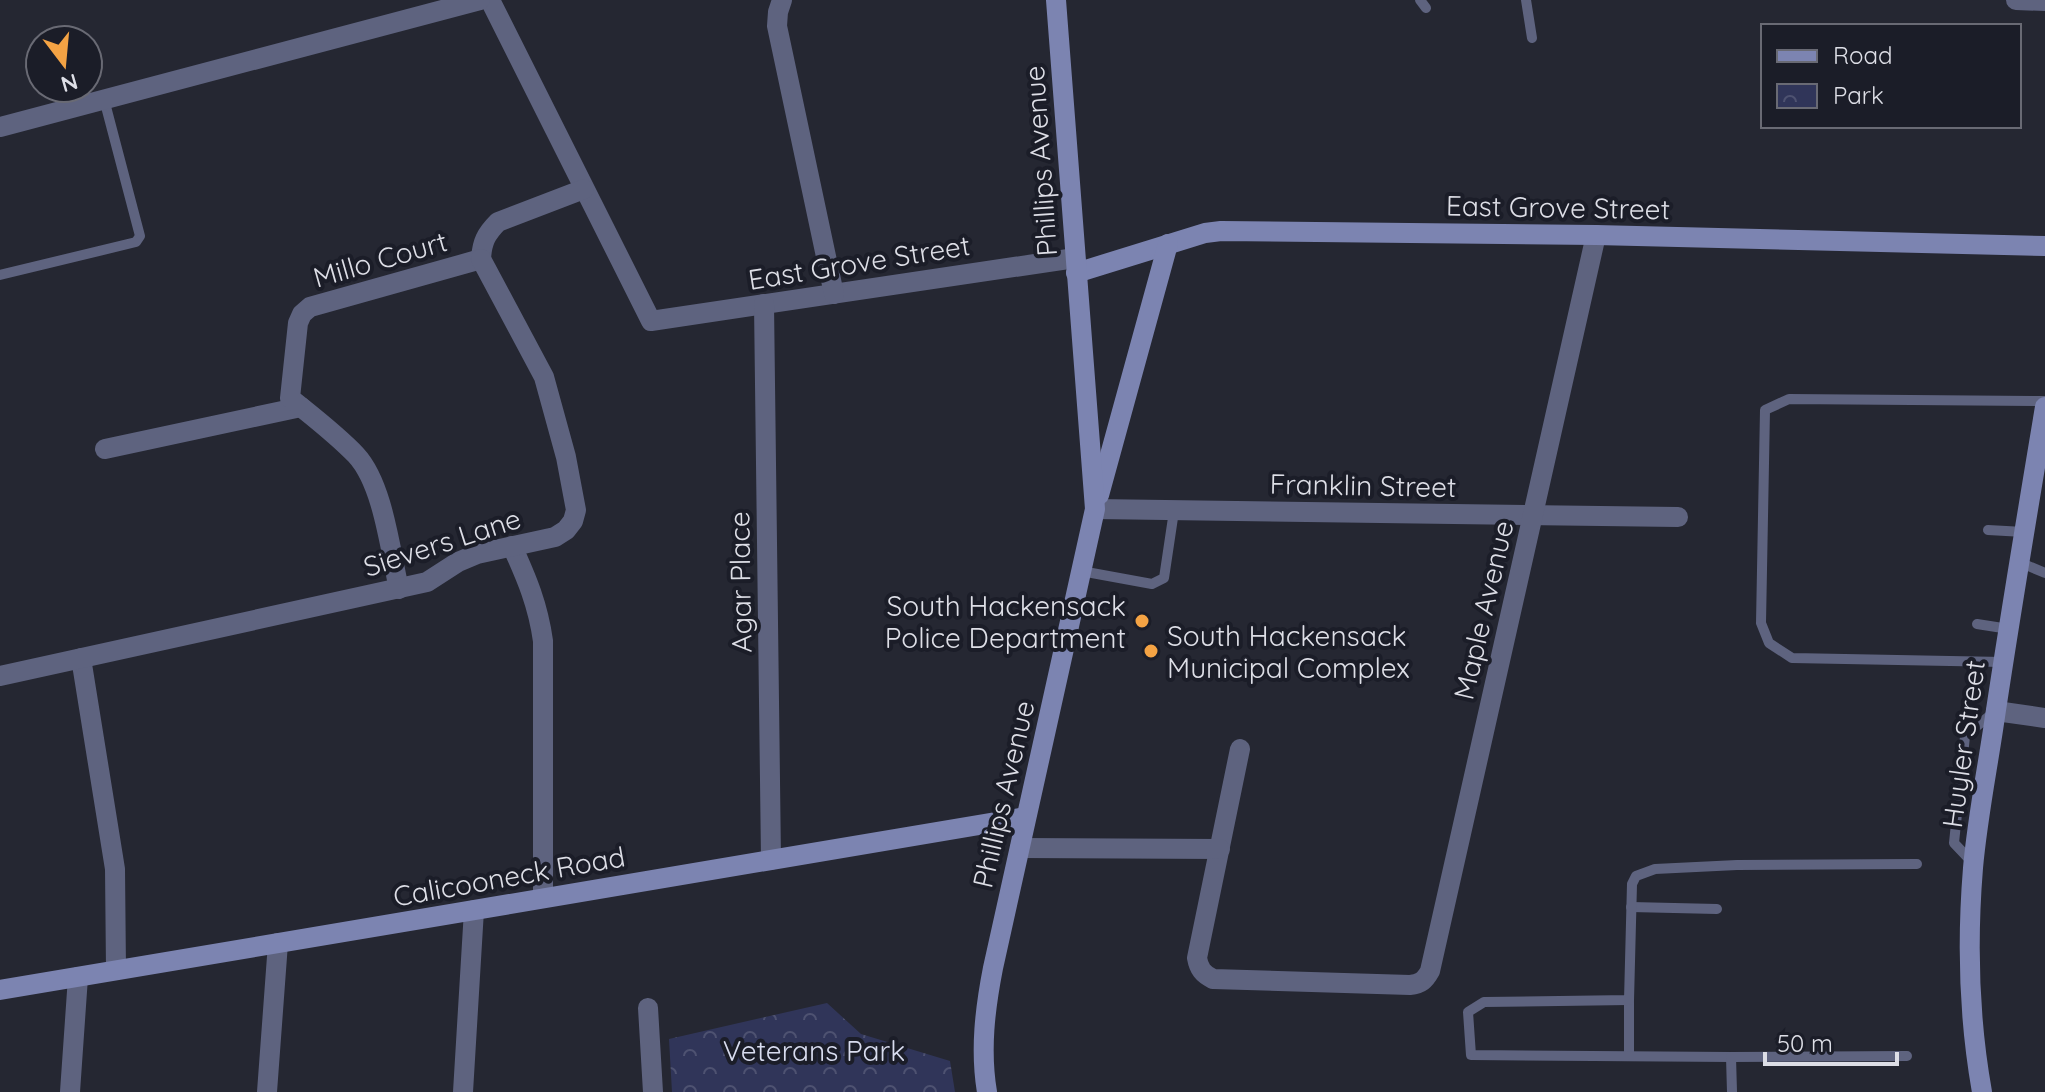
<svg xmlns="http://www.w3.org/2000/svg" width="2045" height="1092" font-family="Quicksand,sans-serif">
<defs>
<pattern id="park-crowns" width="20" height="18" patternUnits="userSpaceOnUse" patternTransform="scale(2)"><rect width="20" height="18" fill="#303559"/><path d="M2 6a3 3 0 1 1 6 0M12 15a3 3 0 1 1 6 0" fill="none" stroke="#4e5271"/></pattern>
</defs>
<rect width="100%" height="100%" fill="#252732"/>
<polygon fill="url(#park-crowns)" points="827,1003 861,1034 950,1061 955,1092 672,1092 669,1039"/>
<g fill="none" stroke-linecap="round" stroke-linejoin="round">
<g stroke="#5e637f" stroke-width="10">
<polyline points="1420,0 1426,8"/>
<polyline points="1526,0 1532,38"/>
<polyline points="0,275 136,242 140,236 104,99"/>
<polyline points="1988,530 2024,532"/>
<polyline points="2019,562 2045,573"/>
<polyline points="1081,571 1152,584 1164,578 1174,511"/>
<polyline points="1977,624 2009,629"/>
<polyline points="2003,662 1792,658 1769,643 1761,623 1765,410 1789,399 2045,401"/>
<polyline points="1972,862 1954,843 1965,736 1994,712"/>
<polyline points="1631,907 1717,909"/>
<polyline points="1629,1000 1629,1056"/>
<polyline points="1731,1057 1471,1055 1468,1012 1484,1002 1629,1000 1632,884 1636,876 1655,869 1737,865 1917,864"/>
<polyline points="1732,1092 1731,1057 1907,1056"/>
</g>
<g stroke="#5e637f" stroke-width="20">
<polyline points="490,0 651,321 1075,258"/>
<polyline points="782,0 778,12 777,26 834,294"/>
<polyline points="2016,0 2045,1"/>
<polyline points="0,127 480,0"/>
<path d="M481 259C482 242 486 234 498 222L584 189"/>
<polyline points="764,304 771,860"/>
<polyline points="105,449 301,407"/>
<polyline points="1095,509 1678,517"/>
<path d="M512 546C527 579 538 605 543 641V898"/>
<path d="M399 589C390 549 383 484 356 455 336 434 312 416 290 398L298 323 302 314 310 307 481 259"/>
<polyline points="81,658 115,869 116,970"/>
<polyline points="0,676 427,582 458,562 477,554 555,537 566,530 573,521 576,510 566,457 544,377 481,259"/>
<polyline points="1996,711 2045,718"/>
<path d="M1240 749 1197 958C1199 969 1203 974 1213 979L1410 985C1421 984 1425 980 1430 971L1596 235"/>
<polyline points="1020,848 1220,849"/>
<polyline points="648,1008 653,1092"/>
<polyline points="70,1092 78,977"/>
<polyline points="267,1092 278,943"/>
<polyline points="463,1092 474,910"/>
</g>
<g stroke="#7c84b1" stroke-width="20">
<polyline points="1076,273 1205,233 1221,231 1596,235 2045,246"/>
<polyline points="1099,495 1168,244"/>
<polyline points="0,990 1026,817"/>
<path d="M987 1092C980 1050 985 1009 993 968L1095 509 1056 0"/>
<path d="M1982 1092C1969 1019 1967 942 1973 868 1977 822 1986 776 1993 730 2009 622 2027 515 2045 407"/>
</g>
</g>
<g fill="#f4a344" stroke="#1b1d28" stroke-width="3">
<circle cx="1142" cy="621" r="8"/>
<circle cx="1151" cy="651" r="8"/>
</g>
<g text-anchor="middle" dominant-baseline="central" stroke-width="8" stroke-linejoin="round" paint-order="stroke">
<g font-size="28" fill="#dddee6" stroke="#1b1d28">
<text transform="translate(1040 161) rotate(-94)">Phillips Avenue</text>
<text transform="translate(1558 207) rotate(1)">East Grove Street</text>
<text transform="translate(380 259) rotate(-16)">Millo Court</text>
<text transform="translate(859 262) rotate(-9)">East Grove Street</text>
<text transform="translate(1363 485) rotate(1)">Franklin Street</text>
<text transform="translate(442 542) rotate(-18)">Sievers Lane</text>
<text transform="translate(740 582) rotate(-91)">Agar Place</text>
<text transform="translate(1483 610) rotate(-77)">Maple Avenue</text>
<text transform="translate(1963 744) rotate(-82)">Huyler Street</text>
<text transform="translate(1003 794) rotate(-77)">Phillips Avenue</text>
<text transform="translate(509 876) rotate(-10)">Calicooneck Road</text>
</g>
<g font-size="28" fill="#dddee6" stroke="#1b1d28" text-anchor="end">
<text x="1126" y="605">South Hackensack<tspan x="1126" dy="32">Police Department</tspan></text>
<text x="1167" y="635" text-anchor="start">South Hackensack<tspan x="1167" dy="32">Municipal Complex</tspan></text>
</g>
<g font-size="28" fill="#d8dcef" stroke="#1b1d28">
<text x="814" y="1050">Veterans Park</text>
</g>
</g>
<rect x="1761" y="24" width="260" height="104" fill="#1b1d28" stroke="#696a74" stroke-width="2"/>
<rect x="1777" y="50" width="40" height="12" fill="#7c84b1" stroke="#696a74" stroke-width="2"/>
<text x="1833" y="64" font-size="24" fill="#dddee6">Road</text>
<rect x="1777" y="84" width="40" height="24" fill="url(#park-crowns)" stroke="#696a74" stroke-width="2"/>
<text x="1833" y="104" font-size="24" fill="#dddee6">Park</text>
<g transform="translate(64 64) rotate(164)"><circle r="38" fill="#1b1d28" stroke="#696a74" stroke-width="2"/>
<path d="M0-6L14 30L0 20L-14 30Z" fill="#f4a344"/>
<text y="-12" font-size="22" font-weight="bold" text-anchor="middle" fill="#dddee6">N</text>
</g>
<path d="M1765 1052v12h132v-12" fill="none" stroke="#dddee6" stroke-width="4"/>
<text x="1777" y="1052" font-size="24" fill="#dddee6" stroke="#1b1d28" stroke-width="6" paint-order="stroke">50 m</text>
</svg>
